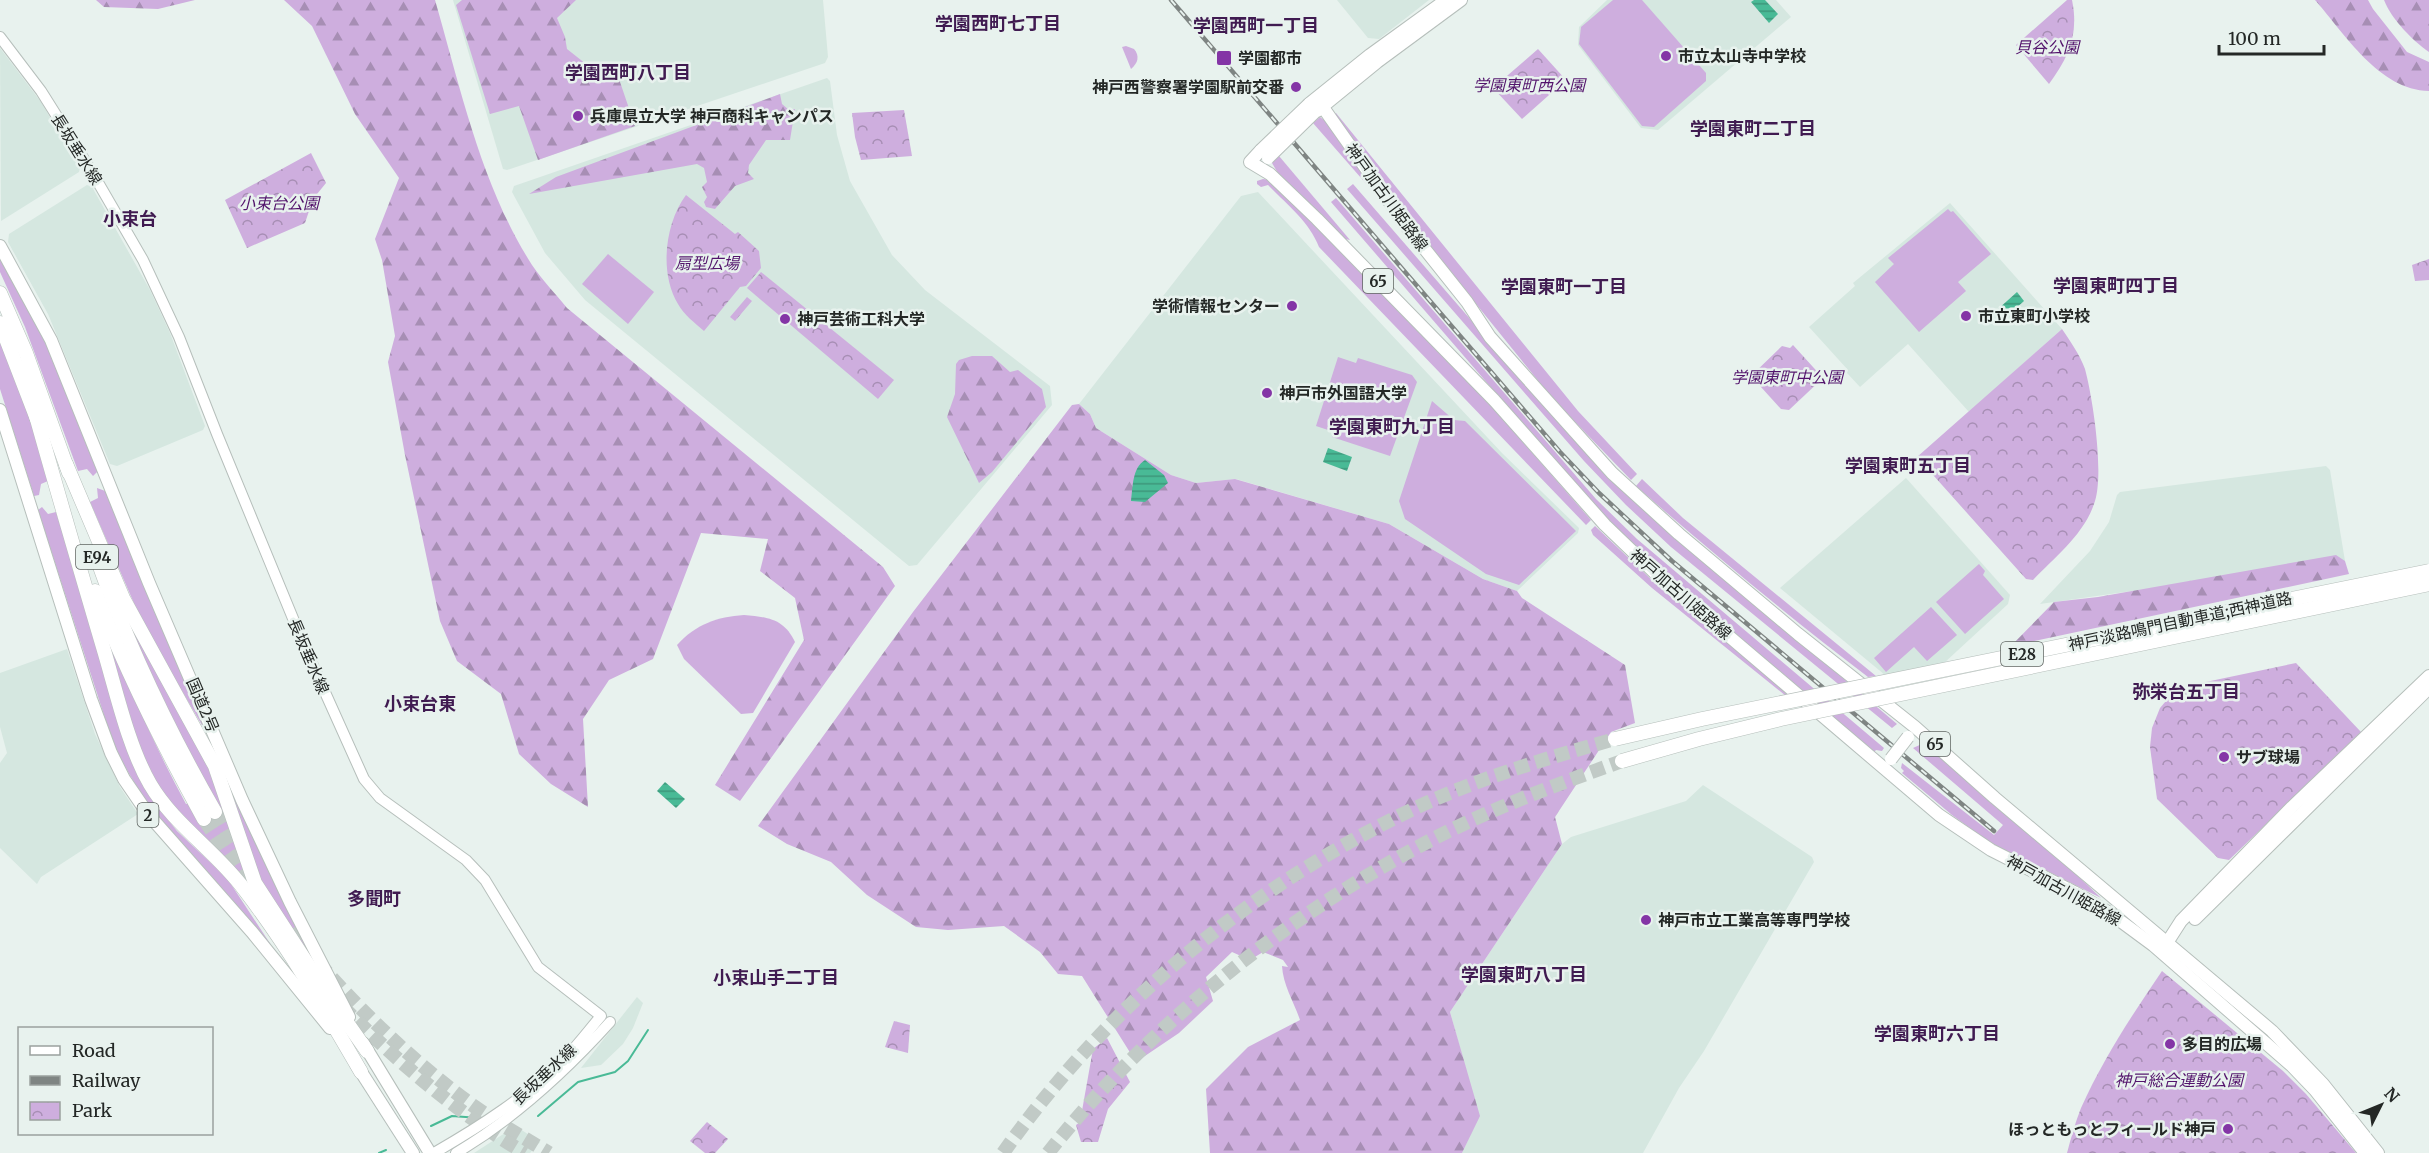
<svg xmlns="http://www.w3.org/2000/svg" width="2429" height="1153" font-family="Merriweather,'Noto Sans JP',serif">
<defs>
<pattern id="forest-firs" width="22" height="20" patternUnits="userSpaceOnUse" patternTransform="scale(1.5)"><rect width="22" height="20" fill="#ceaede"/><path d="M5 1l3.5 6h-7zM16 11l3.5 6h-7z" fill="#a78eb4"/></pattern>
<pattern id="park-crowns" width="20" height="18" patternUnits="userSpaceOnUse" patternTransform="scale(1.5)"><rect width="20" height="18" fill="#ceaede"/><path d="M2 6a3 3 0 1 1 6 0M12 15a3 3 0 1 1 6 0" fill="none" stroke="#a78eb4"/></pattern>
<pattern id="water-rules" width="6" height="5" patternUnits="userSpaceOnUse" patternTransform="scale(1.5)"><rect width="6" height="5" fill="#49ba96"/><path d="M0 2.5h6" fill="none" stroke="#3d977a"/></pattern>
</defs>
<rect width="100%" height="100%" fill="#e8f2ee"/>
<g fill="#d5e7e0">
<polygon points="453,0 823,0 828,57 825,63 507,170 503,169"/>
<polygon points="1337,0 1429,0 1379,39 1368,38"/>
<polygon points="1607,0 1776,0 1791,17 1658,130 1641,128 1578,45 1579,27"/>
<polygon points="0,48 41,102 80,168 79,172 1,221"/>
<polygon points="827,78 830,81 837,135 850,181 892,255 925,290 1050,386 1052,405 917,565 909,566 585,300 545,253 512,192 514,186"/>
<polygon points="87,185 92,187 150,290 170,333 205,426 203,430 117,466 110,464 48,314 8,242 9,234"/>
<polygon points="1258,192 1502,453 1579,528 1578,533 1517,591 1483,579 1389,524 1236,479 1196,483 1171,475 1096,428 1090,414 1079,404 1241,196"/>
<polygon points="1950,203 2062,329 1969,412 1908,344 1860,387 1847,373 1848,370 1809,327 1855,286 1853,283"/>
<polygon points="2326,466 2330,470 2345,561 2040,604 2090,551 2109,522 2117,495 2120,492"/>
<polygon points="1906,478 2010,595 2008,604 1944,663 1885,675 1780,588"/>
<polygon points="67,649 95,734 120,787 138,814 41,877 37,884 0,848 0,763 7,753 0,727 0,673"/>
<polygon points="1703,785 1812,857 1814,862 1704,1051 1679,1088 1643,1153 1462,1153 1479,1116 1450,1012 1562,844 1571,837 1686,801"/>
<polygon points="637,997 643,1003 633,1028 623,1044 601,1065 581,1068"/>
<polygon points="517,1127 540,1142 530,1153 474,1153 511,1129"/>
</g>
<g fill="#ceaede">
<polygon points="1613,0 1642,0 1706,73 1706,81 1654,127 1642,126 1579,44 1581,27"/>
<path d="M1126 46 1134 49C1140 56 1138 63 1131 69L1122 47Z"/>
<polygon points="1336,113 1578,411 1637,474 1631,480 1552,398 1430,247 1333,116"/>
<polygon points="1320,117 1325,121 1327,119 1389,210 1313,123"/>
<polygon points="1279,156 1350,240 1341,238 1279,175 1272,163"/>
<path d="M1263 179 1271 180 1457 367 1591 520 1586 525 1319 247C1309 221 1287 205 1268 185L1261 187 1257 184V181Z"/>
<polygon points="1353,184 1589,456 1679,539 1897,724 1892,728 1671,547 1626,505 1584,461 1347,189"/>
<polygon points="1336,198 1596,499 1637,539 1884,748 1882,751 1876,750 1872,754 1787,677 1658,569 1589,501 1331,202"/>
<polygon points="1948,209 1951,212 1953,211 1991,254 1958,282 1966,291 1919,332 1875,282 1894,264 1888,258"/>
<polygon points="608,254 654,292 628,324 582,284"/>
<polygon points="0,257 46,343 99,470 93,476 87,469 78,471 25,327 0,272"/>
<polygon points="0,337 25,400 48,481 41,484 39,495 34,496 0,389"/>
<polygon points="1338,357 1356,363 1358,358 1412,375 1417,382 1390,456 1332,437 1334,432 1316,426"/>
<polygon points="1432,401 1454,420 1465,421 1576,531 1519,585 1486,574 1405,519 1399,501"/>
<path d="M1642 479 1683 518 1876 676 1868 677C1788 616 1711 552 1636 486Z"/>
<polygon points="97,488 108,492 184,671 309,954 253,868 249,857 230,786 214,746 143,624 90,502 98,498"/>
<path d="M42 507 48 514 56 512 132 757 144 783 162 812 177 831 227 878 271 945C213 881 147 820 112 740L38 510Z"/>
<polygon points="1595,526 1655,583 1791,694 1786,696 1652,588 1593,535 1591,530"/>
<polygon points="1979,564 1985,571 1983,575 2004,599 1965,634 1936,602"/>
<polygon points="1931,607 1957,635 1927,661 1914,647 1886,672 1874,658"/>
<path d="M744 615C768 617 784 619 795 642L753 713 741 714 684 659 677 645C696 624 717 617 744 615Z"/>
<path d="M136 633 209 762 247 875 242 879 163 795 143 759 108 648 112 646C135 700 158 753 186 804L189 803 169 717 133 635Z"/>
<polygon points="1924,743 2057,856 2101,898 1989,842 1952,815 1902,773 1904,771 1901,768 1902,763 1994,835 2003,825 1913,748"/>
</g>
<g fill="url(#forest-firs)">
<polygon points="96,0 195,0 158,9 104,7"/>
<path d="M284 0H435C461 90 481 185 532 265 542 280 556 294 567 308L883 567 895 586 740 801 715 785 804 640 795 598 760 571 768 539 701 533 653 659 609 680 583 719 588 807 551 784 519 754 501 694 457 661 440 621 405 455 388 362 395 336 382 260 375 239 399 178 355 114 312 26Z"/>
<polygon points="462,0 576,0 557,18 565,37 567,49 586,64 586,77 599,81 614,76 619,79 635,126 538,160 519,106 490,114 456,5"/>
<path d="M2315 0H2368L2373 9 2407 52 2429 62V91C2379 90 2345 34 2315 0Z"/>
<path d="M2384 0H2429V52C2412 40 2392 20 2384 0Z"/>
<polygon points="780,94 782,104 789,110 795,109 790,140 766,140 749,165 748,173 754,179 735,186 715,209 706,207 704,202 707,197 702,187 707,182 704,168 697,164 529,194 556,177"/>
<polygon points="972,356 992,356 1010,372 1018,370 1042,389 1046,407 992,472 979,483 947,417 955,394 956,364 959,360"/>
<path d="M1079 404 1090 414 1096 428 1171 475 1196 483 1235 479 1389 524 1483 579 1517 591 1522 598 1625 665 1635 723 1611 732 1555 817 1562 844 1450 1012 1480 1116 1462 1153H1210L1206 1089 1248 1047 1300 1020C1294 1002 1283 985 1282 966L1288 967 1283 960 1263 952 1250 960 1232 952 1206 977 1213 1001 1179 1033 1136 1062 1082 976 1058 974 1040 952 1004 926 948 930 916 927 867 895 831 862 787 844 758 826 913 612 1072 405Z"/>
<polygon points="2336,555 2345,561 2349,574 2011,646 2054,602 2098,597"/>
</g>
<g fill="url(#park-crowns)">
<path d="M2067 0H2072C2079 34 2069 57 2049 84L2016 45Z"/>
<polygon points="1538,49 1566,80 1522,119 1493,88"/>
<polygon points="904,110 912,156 861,160 855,137 852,113"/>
<polygon points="311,153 326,183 313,199 305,223 247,248 225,200"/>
<path d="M686 195 735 234 738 232 759 251 761 268 746 286 740 287 704 331C695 323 684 315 678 304 659 273 665 223 686 195Z"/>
<polygon points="2429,259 2429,280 2415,281 2412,265"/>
<polygon points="761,272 894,380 878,399 747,288"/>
<polygon points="747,297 752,301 735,321 730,317"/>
<path d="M2062 329C2070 341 2080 355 2085 369 2093 399 2104 472 2095 501 2085 534 2055 557 2033 580L2026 579 1917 457Z"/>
<polygon points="1793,345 1823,378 1789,410 1781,409 1751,376 1782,346 1790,348"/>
<polygon points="2296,663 2361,732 2229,860 2218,858 2157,799 2150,747 2152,728 2160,708 2177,688"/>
<path d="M2162 971 2283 1071 2306 1094 2356 1153H2067C2071 1138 2075 1123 2081 1108 2103 1059 2132 1015 2162 971Z"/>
<polygon points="894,1021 910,1025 908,1053 885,1047"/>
<polygon points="1107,1038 1130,1082 1108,1109 1098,1142 1081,1142 1076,1125 1080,1122 1093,1049"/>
<polygon points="707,1122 728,1139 715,1153 705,1153 690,1141"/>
</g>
<g fill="url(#water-rules)">
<polygon points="1754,0 1765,0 1778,14 1769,23 1751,2"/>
<polygon points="2017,292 2024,301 2005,318 1997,310"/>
<polygon points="1328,448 1352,457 1347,471 1323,462"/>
<path d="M1145 460 1164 475 1168 483 1145 502 1131 501C1133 487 1132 468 1145 460Z"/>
<polygon points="665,782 685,799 676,808 657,791"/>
</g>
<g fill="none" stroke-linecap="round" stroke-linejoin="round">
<g stroke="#49ba96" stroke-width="2">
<polyline points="538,1116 578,1082 615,1072 628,1061 648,1030"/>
<polyline points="431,1126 452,1116 479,1118"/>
<polyline points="379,1153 386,1150"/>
</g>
<g stroke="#c1cac6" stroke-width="14" stroke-dasharray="14 7" stroke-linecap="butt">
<polyline points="215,812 245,862"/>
<polyline points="204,819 244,880"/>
<path d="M291 930C344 996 406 1057 475 1107 499 1124 525 1138 549 1153"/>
<path d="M342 1006C398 1062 457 1113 525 1153"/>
<path d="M1003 1153C1106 1007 1245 891 1405 813 1472 780 1544 759 1615 739"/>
<path d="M1048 1153C1149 1025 1288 914 1433 839 1493 808 1558 784 1622 761"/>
</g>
<g stroke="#b6bfbb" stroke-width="12">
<g id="secondary">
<path d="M0 37 41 91 92 172 143 260 179 337 217 434 306 650 364 779 380 798 466 860 485 880 538 967 601 1016C589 1030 578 1045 565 1058 526 1097 481 1126 434 1153"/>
<path d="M456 1153C515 1118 564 1073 610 1022"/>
</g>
</g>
<g stroke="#b6bfbb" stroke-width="14">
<g id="primary">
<polyline points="1309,104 1370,55 1446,0"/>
<polyline points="1322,106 1408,228 1467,302 1490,337 1612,473 1679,534 1798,634 1915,727 1995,798 2272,1031 2323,1084 2378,1153"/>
<polyline points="1317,111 1377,62 1461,0"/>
<polyline points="1261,150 1250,162 1270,174 1317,219 1494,400 1605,525 1657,575 1939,815 1991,850 2074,892 2111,914 2153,945 2292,1066 2315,1090 2365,1153"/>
<polyline points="2195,919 2429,688"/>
<polyline points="2163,949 2181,921 2292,807 2429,676"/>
</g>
</g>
<g stroke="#b6bfbb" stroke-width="14">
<g id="trunk">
<polyline points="0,246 51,340 149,583 242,800 290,902 349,1017"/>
<polyline points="0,410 91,699 111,753 124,779 148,814 252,932 330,1028"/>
<polyline points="363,1043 430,1153"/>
<polyline points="356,1064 413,1153"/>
</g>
</g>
<g stroke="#b6bfbb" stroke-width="15">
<g id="motorway">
<polyline points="0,293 26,353 69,473"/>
<polyline points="0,323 37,419"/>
<path d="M35 412C57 491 80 569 103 647 116 690 128 746 150 784 174 825 216 851 244 889 288 946 325 1010 361 1072"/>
<polyline points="66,464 123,598 215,766 255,883 329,997 367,1051"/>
<path d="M96 556C128 646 168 730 215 812"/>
<path d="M95 591C125 670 163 745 204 819"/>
</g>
</g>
<use href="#secondary" stroke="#fff" stroke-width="10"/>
<use href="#primary" stroke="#fff" stroke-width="12"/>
<use href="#trunk" stroke="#fff" stroke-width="12"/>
<use href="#motorway" stroke="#fff" stroke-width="14"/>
<g stroke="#7f8583" stroke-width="4.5">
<polyline id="rail" points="1171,0 1560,452 1599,493 1672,561 1994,831"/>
</g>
<use href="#rail" stroke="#e8f2ee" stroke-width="2" stroke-dasharray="7" stroke-linecap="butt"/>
<g stroke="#b6bfbb" stroke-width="14" stroke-linecap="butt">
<g id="primary-bridge">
<polyline points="1261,150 1309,104"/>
<polyline points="1268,158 1315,112"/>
<polyline points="1891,759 1908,737"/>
</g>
</g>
<g stroke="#b6bfbb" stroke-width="15" stroke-linecap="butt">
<g id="motorway-bridge">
<polyline points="1615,739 1702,719 2429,571"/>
<polyline points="1622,761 1699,739 1781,719 2429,584"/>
</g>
</g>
<use href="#primary-bridge" stroke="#fff" stroke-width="12"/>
<use href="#motorway-bridge" stroke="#fff" stroke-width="14"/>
</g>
<g fill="#8435a6" stroke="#e8f2ee" stroke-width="2">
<circle cx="1666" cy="56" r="6"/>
<rect x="1216" y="50" width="16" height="16" rx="3"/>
<circle cx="1296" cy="87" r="6"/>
<circle cx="578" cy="116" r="6"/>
<circle cx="1292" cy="306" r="6"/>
<circle cx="1966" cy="316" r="6"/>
<circle cx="785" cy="319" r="6"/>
<circle cx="1267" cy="393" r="6"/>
<circle cx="2224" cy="757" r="6"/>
<circle cx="1646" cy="920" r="6"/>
<circle cx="2170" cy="1044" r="6"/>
<circle cx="2228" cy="1129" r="6"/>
</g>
<g text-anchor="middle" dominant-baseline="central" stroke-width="5" stroke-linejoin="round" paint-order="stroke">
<g fill="#e8f2ee" stroke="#5f6562" stroke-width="1.5">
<rect x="1363" y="269" width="30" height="24" rx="4.5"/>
<rect x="76" y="545" width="42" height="24" rx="4.5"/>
<rect x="2001" y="642" width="42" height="24" rx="4.5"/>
<rect x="1920" y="732" width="30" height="24" rx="4.5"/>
<rect x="137.5" y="803" width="21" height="24" rx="4.5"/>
</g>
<g font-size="15" font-weight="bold" fill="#242826">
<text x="1378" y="281">65</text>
<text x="97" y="557">E94</text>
<text x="2022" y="654">E28</text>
<text x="1935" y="744">65</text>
<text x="148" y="815">2</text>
</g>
<g font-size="16" font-style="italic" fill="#53146c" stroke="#e8f2ee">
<text x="2047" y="47">貝谷公園</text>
<text x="1529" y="85">学園東町西公園</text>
<text x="279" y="203">小束台公園</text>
<text x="707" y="263">扇型広場</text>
<text x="1787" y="377">学園東町中公園</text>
<text x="2179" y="1080">神戸総合運動公園</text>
</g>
<g font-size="16" font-weight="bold" fill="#242826" stroke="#e8f2ee" text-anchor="start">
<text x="1678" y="56">市立太山寺中学校</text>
<text x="1238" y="58">学園都市</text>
<text x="1284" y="87" text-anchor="end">神戸西警察署学園駅前交番</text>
<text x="590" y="116">兵庫県立大学 神戸商科キャンパス</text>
<text x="1280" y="306" text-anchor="end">学術情報センター</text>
<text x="1978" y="316">市立東町小学校</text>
<text x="797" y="319">神戸芸術工科大学</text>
<text x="1279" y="393">神戸市外国語大学</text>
<text x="2236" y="757">サブ球場</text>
<text x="1658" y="920">神戸市立工業高等専門学校</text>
<text x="2182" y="1044">多目的広場</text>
<text x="2216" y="1129" text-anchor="end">ほっともっとフィールド神戸</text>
</g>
<g font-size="16" fill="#242826" stroke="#e8f2ee">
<text transform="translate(77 149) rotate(58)">長坂垂水線</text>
<text transform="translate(1387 197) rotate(54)">神戸加古川姫路線</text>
<text transform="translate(1681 594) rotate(41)">神戸加古川姫路線</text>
<text transform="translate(2180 621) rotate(-12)">神戸淡路鳴門自動車道;西神道路</text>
<text transform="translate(309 656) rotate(67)">長坂垂水線</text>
<text transform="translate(203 705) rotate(67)">国道2号</text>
<text transform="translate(2064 890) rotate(29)">神戸加古川姫路線</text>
<text transform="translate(544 1074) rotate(-43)">長坂垂水線</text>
</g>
<g font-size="18" font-weight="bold" fill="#401b51" stroke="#e8f2ee">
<text x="998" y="23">学園西町七丁目</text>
<text x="1256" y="25">学園西町一丁目</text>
<text x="628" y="72">学園西町八丁目</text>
<text x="1753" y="128">学園東町二丁目</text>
<text x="130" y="218">小束台</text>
<text x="2116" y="285">学園東町四丁目</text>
<text x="1564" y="286">学園東町一丁目</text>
<text x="1392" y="426">学園東町九丁目</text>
<text x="1908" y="465">学園東町五丁目</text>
<text x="2186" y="691">弥栄台五丁目</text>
<text x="420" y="703">小束台東</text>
<text x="374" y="898">多聞町</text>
<text x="1524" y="974">学園東町八丁目</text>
<text x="776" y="977">小束山手二丁目</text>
<text x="1937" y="1033">学園東町六丁目</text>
</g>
</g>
<rect x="18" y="1027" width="195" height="108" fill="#e8f2ee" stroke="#9aa19e" stroke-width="1.5"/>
<rect x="30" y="1046" width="30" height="9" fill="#ffffff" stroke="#9aa19e" stroke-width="1.5"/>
<text x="72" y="1057" font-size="18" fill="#242826">Road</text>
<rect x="30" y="1076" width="30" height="9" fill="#7f8583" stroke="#9aa19e" stroke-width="1.5"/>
<text x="72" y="1087" font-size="18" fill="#242826">Railway</text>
<rect x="30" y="1102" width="30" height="18" fill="url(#park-crowns)" stroke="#9aa19e" stroke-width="1.5"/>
<text x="72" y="1117" font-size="18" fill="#242826">Park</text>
<g transform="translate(2381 1105) rotate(47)" stroke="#e8f2ee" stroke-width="4.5" paint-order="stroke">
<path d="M0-4.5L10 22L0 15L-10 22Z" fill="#242826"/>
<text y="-9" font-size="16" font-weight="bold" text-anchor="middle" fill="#242826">N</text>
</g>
<path d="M2219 45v9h105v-9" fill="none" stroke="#242826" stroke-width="3"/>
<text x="2228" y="45" font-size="18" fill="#242826" stroke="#e8f2ee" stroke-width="4.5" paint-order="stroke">100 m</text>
</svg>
